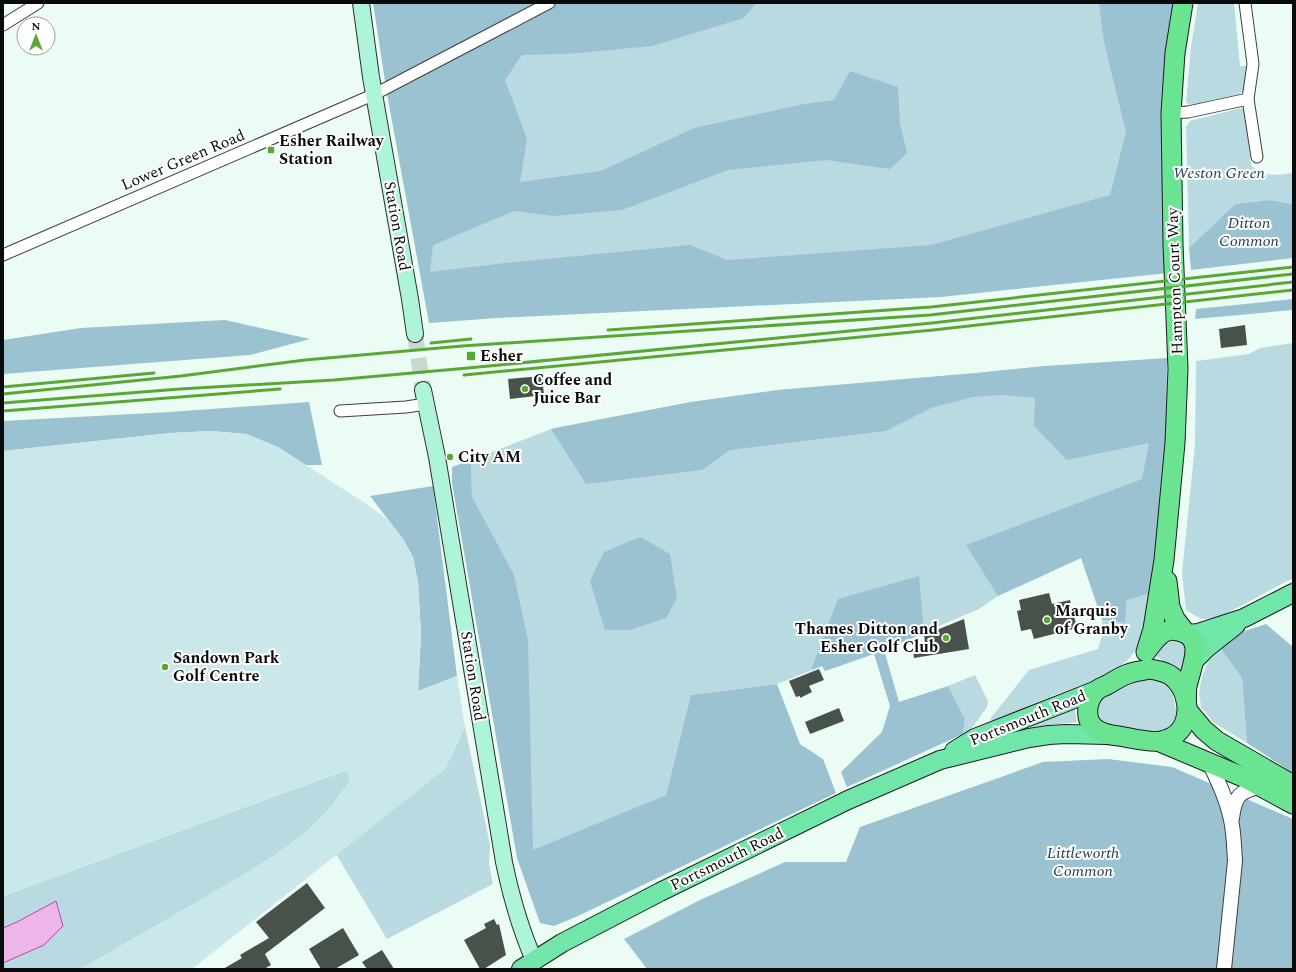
<svg xmlns="http://www.w3.org/2000/svg" width="1296" height="972" font-family="Spectral,serif">
<rect width="100%" height="100%" fill="#ebfcf4"/>
<g fill="#badae2">
<polygon points="465,3 1177,3 1168,273 495,318 429,323 419,61"/>
<polygon points="1198,3 1234,3 1240,66 1247,66 1243,91 1239,94 1190,105 1186,102 1191,47"/>
<path d="M1241 108 1244 109 1251 165C1261 178 1278 175 1293 173V204L1270 200 1235 204 1189 248 1186 127 1190 121Z"/>
<polygon points="1293,343 1293,578 1218,618 1201,619 1186,610 1182,573 1195,445 1196,361 1249,354 1260,348"/>
<polygon points="1045,366 1158,367 1156,507 1081,558 998,596 979,609 960,617 884,650 825,671 822,666 777,684 692,695 666,795 533,851 472,497 471,460 554,428 691,402 778,390 976,373"/>
<path d="M1152 593C1148 613 1146 631 1136 649 1121 675 1082 685 1055 695 1034 703 1014 713 993 722L990 719 1029 670 1098 649 1102 635V620L1125 623 1127 600Z"/>
<polygon points="1170,637 1183,642 1186,652 1182,676 1175,668 1153,655"/>
<polygon points="1221,649 1242,678 1247,743 1213,722 1201,707 1199,692 1202,677 1208,662"/>
<polygon points="975,675 988,701 987,707 970,731 963,734 965,719 948,686"/>
<polygon points="1147,678 1164,681 1171,688 1177,714 1173,722 1165,730 1153,733 1111,726 1103,723 1098,719 1096,712 1100,699 1109,692"/>
<polygon points="1074,707 1077,722 1031,727 1031,725"/>
<polygon points="465,727 490,845 489,864 493,884 387,939 336,854 445,769"/>
<polygon points="347,770 350,781 331,807 306,832 275,855 235,880 81,969 3,969 3,896"/>
</g>
<g fill="#9bc2d0">
<polygon points="373,3 756,3 744,18 652,46 567,54 522,55 505,80 527,139 520,182 601,171 694,128 804,104 834,100 850,71 898,87 900,124 907,153 890,169 826,160 728,170 622,210 553,216 514,211 433,245 430,272 505,263 690,245 727,260 931,245 1110,195 1126,132 1104,42 1099,3 1177,3 1168,273 941,297 495,318 429,323 387,94"/>
<polygon points="1270,200 1293,204 1293,258 1191,270 1189,248 1235,204"/>
<polygon points="1293,299 1293,310 1195,319 1196,309"/>
<polygon points="225,320 310,339 250,355 3,374 3,340 81,328"/>
<polygon points="1167,358 1166,460 1152,593 1127,600 1125,623 1102,620 1081,558 998,596 966,545 1142,479 1149,443 1067,460 1034,426 1035,398 1002,395 973,397 931,408 886,431 730,450 702,470 586,484 551,429 691,402 778,390 976,373 1045,366"/>
<polygon points="309,402 322,465 305,465 278,447 246,434 211,431 171,433 3,451 3,421 170,412"/>
<polygon points="471,460 472,497 514,575 528,640 533,850 666,795 691,695 777,684 800,744 823,759 836,793 578,916 554,926 540,923 517,858 452,483 452,467"/>
<polygon points="433,486 457,676 418,691 421,634 418,583 413,557 403,539 370,496"/>
<polygon points="640,537 670,554 677,598 666,618 630,630 605,630 590,581 604,552"/>
<polygon points="919,576 924,633 884,650 899,702 948,686 965,719 963,734 847,787 841,772 882,732 890,706 874,654 825,671 822,666 811,670 838,599"/>
<polygon points="1266,624 1293,647 1293,773 1247,743 1242,678 1221,649 1239,633"/>
<polygon points="1108,759 1172,767 1293,819 1293,969 647,969 624,939 700,900 785,862 846,862 860,827 1043,762"/>
</g>
<polygon fill="#cae8ea" points="211,431 246,434 278,447 368,505 388,520 403,539 413,557 418,583 421,634 418,691 457,676 465,727 445,769 192,969 81,969 235,880 275,855 306,832 331,807 350,781 346,770 3,896 3,451 171,433"/>
<polygon fill="#edb6e8" stroke="#ba47ac" points="56,901 63,926 44,945 3,963 3,928 17,922"/>
<g fill="#49524a">
<polygon points="1245,325 1247,345 1221,348 1219,329"/>
<polygon points="542,376 544,395 510,399 508,379"/>
<polygon points="1049,593 1052,604 1070,600 1077,628 1034,639 1031,629 1021,631 1017,611 1021,610 1019,600"/>
<polygon points="964,619 969,649 914,658 912,645 925,642 924,635"/>
<polygon points="819,669 824,680 809,686 812,692 800,698 800,696 796,697 789,681"/>
<polygon points="839,708 844,721 810,734 805,722"/>
<polygon points="307,883 325,908 265,954 271,965 264,969 223,969 242,958 240,955 269,938 256,922"/>
<polygon points="494,919 497,925 499,924 506,955 484,969 480,969 464,940 486,928 484,924"/>
<polygon points="343,928 359,955 335,969 321,969 309,949"/>
<polygon points="382,950 394,969 367,969 362,962"/>
</g>
<g fill="none" stroke-linecap="round" stroke-linejoin="round">
<polyline stroke="#c9d8d1" stroke-width="16" stroke-dasharray="16 8" stroke-linecap="butt" points="415,334 423,390"/>
<g stroke="#3e3e3e" stroke-width="13">
<g id="minor">
<polyline points="1245,3 1253,64 1248,99 1257,157"/>
<polyline points="3,25 38,3"/>
<polyline points="1171,113 1188,112 1248,99"/>
<polyline points="3,255 375,94 549,3"/>
<polyline points="340,411 406,407 426,404"/>
</g>
</g>
<g stroke="#3e3e3e" stroke-width="16">
<g id="tertiary">
<path d="M1209 762C1218 781 1227 800 1231 820 1234 833 1234 847 1235 861L1224 969"/>
<path d="M1232 818C1235 795 1239 792 1261 786"/>
</g>
</g>
<g stroke="#2d2d2d" stroke-width="18">
<g id="secondary">
<polyline points="361,3 371,77 410,299 415,334"/>
<path d="M423 390 437 457 504 862C511 896 520 928 534 960"/>
</g>
</g>
<g stroke="#1c1c1c" stroke-width="20">
<g id="primary">
<polyline points="1188,634 1198,633 1244,618 1293,593"/>
<polyline points="1195,660 1207,648 1236,625"/>
<polyline points="954,751 975,738 1097,690"/>
<polyline points="521,969 562,943 660,892 848,800 940,760 1029,738 1049,735 1066,734 1107,735"/>
</g>
</g>
<g stroke="#1c1c1c" stroke-width="21">
<g id="trunk">
<polyline points="1167,581 1170,607 1175,619 1185,632"/>
<path d="M1148 649C1156 639 1163 627 1178 631 1207 637 1191 667 1187 686 1186 691 1187 696 1186 701"/>
<polyline points="1146,652 1153,629 1164,560 1175,443 1178,369 1173,244 1171,113 1175,53 1183,3"/>
<path d="M1149 669C1157 670 1163 671 1170 675 1194 692 1194 735 1161 741 1152 743 1129 738 1119 736 1110 735 1103 734 1096 729 1083 720 1087 700 1096 691 1099 688 1103 687 1107 685 1114 681 1121 676 1128 674 1135 671 1143 671 1149 669Z"/>
<polyline points="1188,711 1204,730 1217,741 1293,785"/>
<polyline points="1160,742 1243,777 1293,804"/>
</g>
</g>
<use href="#minor" stroke="#fff" stroke-width="11"/>
<use href="#tertiary" stroke="#fff" stroke-width="14"/>
<use href="#secondary" stroke="#aef4d9" stroke-width="16"/>
<use href="#primary" stroke="#71e6a9" stroke-width="18"/>
<use href="#trunk" stroke="#6be492" stroke-width="19"/>
<g stroke="#5ba736" stroke-width="3">
<polyline points="608,330 931,307 1293,267"/>
<polyline points="431,343 471,339"/>
<polyline points="464,375 933,330 1293,290"/>
<polyline points="3,387 154,373"/>
<polyline points="3,394 181,376 305,360 462,346 930,315 1293,274"/>
<polyline points="3,403 180,389 334,380 468,368 932,323 1293,282"/>
<polyline points="3,411 280,389"/>
</g>
</g>
<g fill="#5ba736" stroke="#fff" stroke-width="1.5">
<rect x="267" y="146" width="8" height="8" rx="2"/>
<rect x="466" y="351" width="10" height="10" rx="2"/>
<circle cx="525" cy="389" r="4"/>
<circle cx="450" cy="457" r="4"/>
<circle cx="1047" cy="620" r="4"/>
<circle cx="946" cy="638" r="4"/>
<circle cx="165" cy="667" r="4"/>
</g>
<g text-anchor="middle" dominant-baseline="central" stroke-width="4" stroke-linejoin="round" paint-order="stroke">
<g font-size="16" font-weight="bold" fill="#0b0b0b" stroke="#fff" text-anchor="start">
<text x="279" y="141">Esher Railway<tspan x="279" dy="18">Station</tspan></text>
<text x="480" y="356">Esher</text>
<text x="533" y="380">Coffee and<tspan x="533" dy="18">Juice Bar</tspan></text>
<text x="458" y="457">City AM</text>
<text x="1055" y="611">Marquis<tspan x="1055" dy="18">of Granby</tspan></text>
<text x="938" y="629" text-anchor="end">Thames Ditton and<tspan x="938" dy="18">Esher Golf Club</tspan></text>
<text x="173" y="658">Sandown Park<tspan x="173" dy="18">Golf Centre</tspan></text>
</g>
<g font-size="16" fill="#0b0b0b" stroke="#fff">
<text transform="translate(183 160) rotate(-23)">Lower Green Road</text>
<text transform="translate(397 226) rotate(80)">Station Road</text>
<text transform="translate(1175 281) rotate(-92)">Hampton Court Way</text>
<text transform="translate(473 676) rotate(81)">Station Road</text>
<text transform="translate(1028 718) rotate(-22)">Portsmouth Road</text>
<text transform="translate(727 859) rotate(-26)">Portsmouth Road</text>
</g>
<g font-size="16" font-style="italic" fill="#243e59" stroke="#fff">
<text x="1219" y="173">Weston Green</text>
<text x="1249" y="223">Ditton<tspan x="1249" dy="18">Common</tspan></text>
<text x="1083" y="853">Littleworth<tspan x="1083" dy="18">Common</tspan></text>
</g>
</g>
<rect width="1296" height="972" fill="none" stroke="#0b0b0b" stroke-width="8"/>
<g transform="translate(36 36)"><circle r="19" fill="#ffffff" stroke="#9d9d9d"/>
<path d="M0-3L7 15L0 10L-7 15Z" fill="#5ba736"/>
<text y="-6" font-size="11" font-weight="bold" text-anchor="middle" fill="#0b0b0b">N</text>
</g>
</svg>
